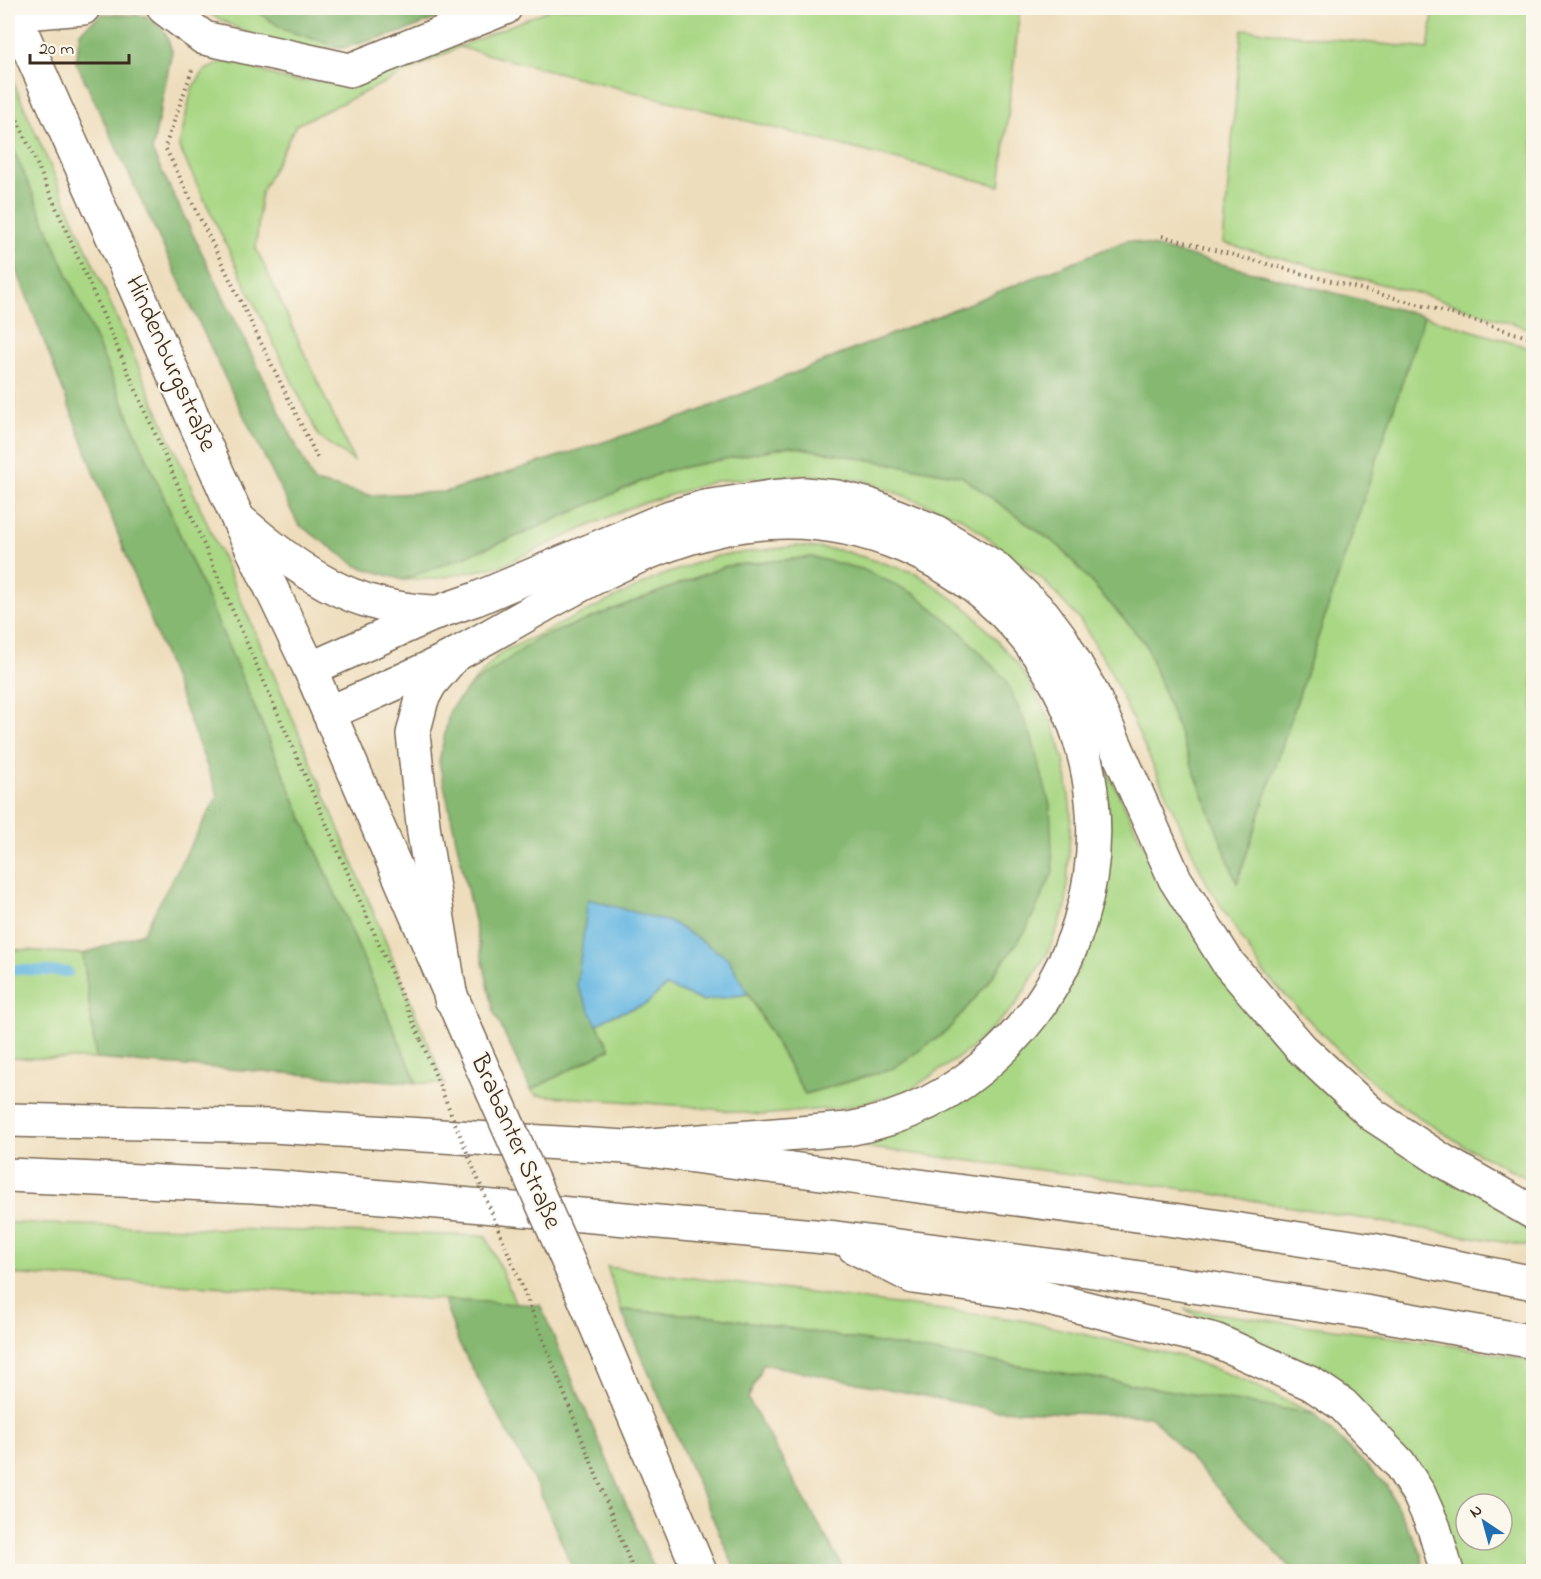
<svg xmlns="http://www.w3.org/2000/svg" width="1541" height="1579" font-family="'Indie Flower',sans-serif">
<rect width="100%" height="100%" fill="#fbf7ec"/>
<filter id="ink" filterUnits="userSpaceOnUse"><feTurbulence type="fractalNoise" baseFrequency=".0167" numOctaves="2"/><feDisplacementMap in="SourceGraphic" scale="12" xChannelSelector="R" yChannelSelector="G"/><feConvolveMatrix kernelMatrix="1 2 1 2 8 2 1 2 1" color-interpolation-filters="sRGB"/></filter>
<filter id="wash" filterUnits="userSpaceOnUse"><feTurbulence type="fractalNoise" baseFrequency=".008" numOctaves="4" result="noise"/><feDisplacementMap in="SourceGraphic" scale="24" xChannelSelector="R" yChannelSelector="G"/><feGaussianBlur stdDeviation="1.35" result="paint"/><feColorMatrix in="noise" values="0 0 0 0 0 0 0 0 0 0 0 0 0 0 0 0 0 1.4 0 .05"/><feComposite in="paint" operator="in"/></filter>
<g filter="url(#wash)">
<rect width="100%" height="100%" fill="#eeddbc"/>
<g fill="#a9d784" stroke="#728051" stroke-width="1.5" fill-rule="evenodd">
<polygon points="198,8 252,8 285,30 343,48 287,49 274,47"/>
<polygon points="553,8 1020,8 1000,186 459,47 296,125 261,193 256,248 354,461 319,437 179,147 192,88 205,70 224,62 239,64 291,81 336,81 457,37 459,47"/>
<polygon points="1434,8 1533,8 1533,330 1428,296 1223,243 1242,29 1428,49"/>
<polygon points="8,70 287,705 445,1084 417,1083 8,137"/>
<polygon points="1424,316 1533,349 1533,1181 1466,1147 1406,1109 1351,1064 1263,972 1206,882 1107,664 1080,620 1044,581 962,518 863,480 799,475 716,481 631,507 500,566 434,579 403,580 520,535 665,471 790,446 961,476 1060,547 1145,643 1237,882"/>
<polygon points="796,546 840,550 916,573 969,610 1018,664 1052,722 1064,760 1071,813 1066,906 1048,952 1015,1006 968,1051 907,1092 847,1107 761,1115 687,1106 536,1095 531,1090 610,1049 597,1025 610,1016 646,1004 666,986 702,1001 748,994 805,1094 892,1069 946,1032 988,983 812,557 726,566 537,639 469,687 500,653 660,576 717,556"/>
<polygon points="1102,760 1141,840 1268,1033 1533,1226 1533,1247 1171,1187 863,1147 858,1142 1006,1065 1064,997 1094,937 1107,876 1110,829"/>
<polygon points="8,949 83,954 96,1059 8,1058"/>
<polygon points="8,1223 486,1236 516,1304 8,1274"/>
<polygon points="607,1267 1021,1320 1180,1356 1244,1380 1314,1414 714,1316 621,1310"/>
<path d="M1184 1309 1438 1343 1533 1361 1534 1554 1523 1571H1458L1320 1379ZM1466 1504H1502V1540H1466Z"/>
</g>
<g fill="#86b872" stroke="#607148" stroke-width="1.5">
<polygon points="252,8 453,8 453,12 402,32 343,48 285,30"/>
<polygon points="102,14 146,16 165,32 172,51 152,151 314,482 370,495 445,492 689,415 1128,240 1424,316 1237,883 1145,643 1060,547 961,476 790,446 665,471 520,535 403,580 357,566 298,524 228,384 76,62 80,32"/>
<polygon points="8,137 417,1083 96,1059 83,954 143,933 218,795 8,247"/>
<polygon points="812,557 862,569 915,594 958,629 1005,679 1031,735 1050,805 1053,872 1026,930 988,983 946,1032 892,1069 805,1094 728,958 577,985 610,1049 531,1090 494,1012 439,762 450,709 469,687 537,639 726,566"/>
<polygon points="444,1300 540,1305 655,1571 574,1571 538,1488 459,1344"/>
<polygon points="621,1310 714,1316 1314,1414 1386,1485 1422,1555 1423,1571 1293,1571 1151,1416 995,1410 763,1364 748,1399 845,1571 736,1571"/>
</g>
<polygon fill="#68b8e2" stroke="#527180" stroke-width="1.5" points="588,899 673,923 728,958 748,994 702,1001 666,986 646,1004 610,1016 597,1025 577,985"/>
<g fill="none" stroke-linecap="round" stroke-linejoin="round">
<polyline stroke="#68b8e2" stroke-width="10" points="8,969 68,972"/>
</g>
</g>
<g filter="url(#ink)">
<g fill="none" stroke-linecap="round" stroke-linejoin="round">
<g stroke="#7a6955" stroke-width="36">
<g id="street">
<polyline points="164,8 204,38 350,70 505,8"/>
<polyline points="14,14 83,8"/>
</g>
</g>
<g stroke="#7a6955" stroke-width="36">
<g id="secondary">
<polyline points="11,8 238,519 310,669 471,1042"/>
<polyline points="590,1311 700,1572"/>
</g>
</g>
<g stroke="#7a6955" stroke-width="36">
<g id="highway">
<path d="M238 519C301 572 348 608 433 612"/>
<polyline points="310,669 438,612 476,599 670,517 704,507 771,497 804,494 837,497 869,505 934,531 994,567 1043,614 1061,638 1093,695 1175,879 1228,963 1301,1048 1373,1115 1443,1161 1534,1213"/>
<path d="M329 713C371 694 415 676 457 654 548 605 641 540 745 525 800 517 853 525 904 546 1110 633 1159 901 997 1054 955 1094 905 1119 848 1129L626 1147"/>
<polyline points="451,999 424,833 413,734 422,699 430,684 452,658"/>
<polyline points="8,1120 272,1126 626,1147 1167,1219 1372,1250 1534,1283"/>
<polyline points="8,1175 272,1187 836,1238 1087,1270 1365,1312 1534,1342"/>
<polyline points="854,1247 913,1277 1025,1293 1215,1340 1312,1384 1343,1405 1399,1463 1419,1494 1434,1528 1447,1572"/>
</g>
</g>
<g stroke="#7a6955" stroke-width="4" stroke-dasharray="1.5 4.5" stroke-linecap="butt">
<polyline points="192,70 165,147 318,459"/>
<polyline points="8,98 421,1040"/>
<polyline points="1162,236 1436,309 1534,339"/>
<polyline points="532,1311 634,1572"/>
</g>
<use href="#street" stroke="#fff" stroke-width="33"/>
<use href="#secondary" stroke="#fff" stroke-width="33"/>
<use href="#highway" stroke="#fff" stroke-width="33"/>
<g stroke="#7a6955" stroke-width="36" stroke-linecap="butt">
<polyline id="secondary-bridge" points="471,1042 590,1311"/>
</g>
<polyline stroke="#7a6955" stroke-width="4" stroke-dasharray="1.5 4.5" stroke-linecap="butt" points="421,1040 532,1311"/>
<use href="#secondary-bridge" stroke="#fff" stroke-width="33"/>
</g>
</g>
<g text-anchor="middle" dominant-baseline="central" stroke-width="4.5" stroke-linejoin="round" paint-order="stroke">
<g font-size="26" fill="#3b2a1e" stroke="#fbf7ec">
<text transform="translate(170 364) rotate(66)">Hindenburgstraße</text>
<text transform="translate(515 1142) rotate(66)">Brabanter Straße</text>
</g>
</g>
<rect width="1541" height="1579" fill="none" stroke="#fbf7ec" stroke-width="30"/>
<g transform="translate(1484 1522) rotate(324)"><circle r="28" fill="#fbf7ec" stroke="#aea59a" stroke-width="1.5"/>
<path d="M0-4.5L10 22L0 15L-10 22Z" fill="#1f6fb2"/>
<text y="-9" font-size="16" font-weight="bold" text-anchor="middle" fill="#3b2a1e">N</text>
</g>
<path d="M30 54v9h99v-9" fill="none" stroke="#3b2a1e" stroke-width="3"/>
<text x="39" y="54" font-size="18" fill="#3b2a1e" stroke="#fbf7ec" stroke-width="4.5" paint-order="stroke">20 m</text>
</svg>
